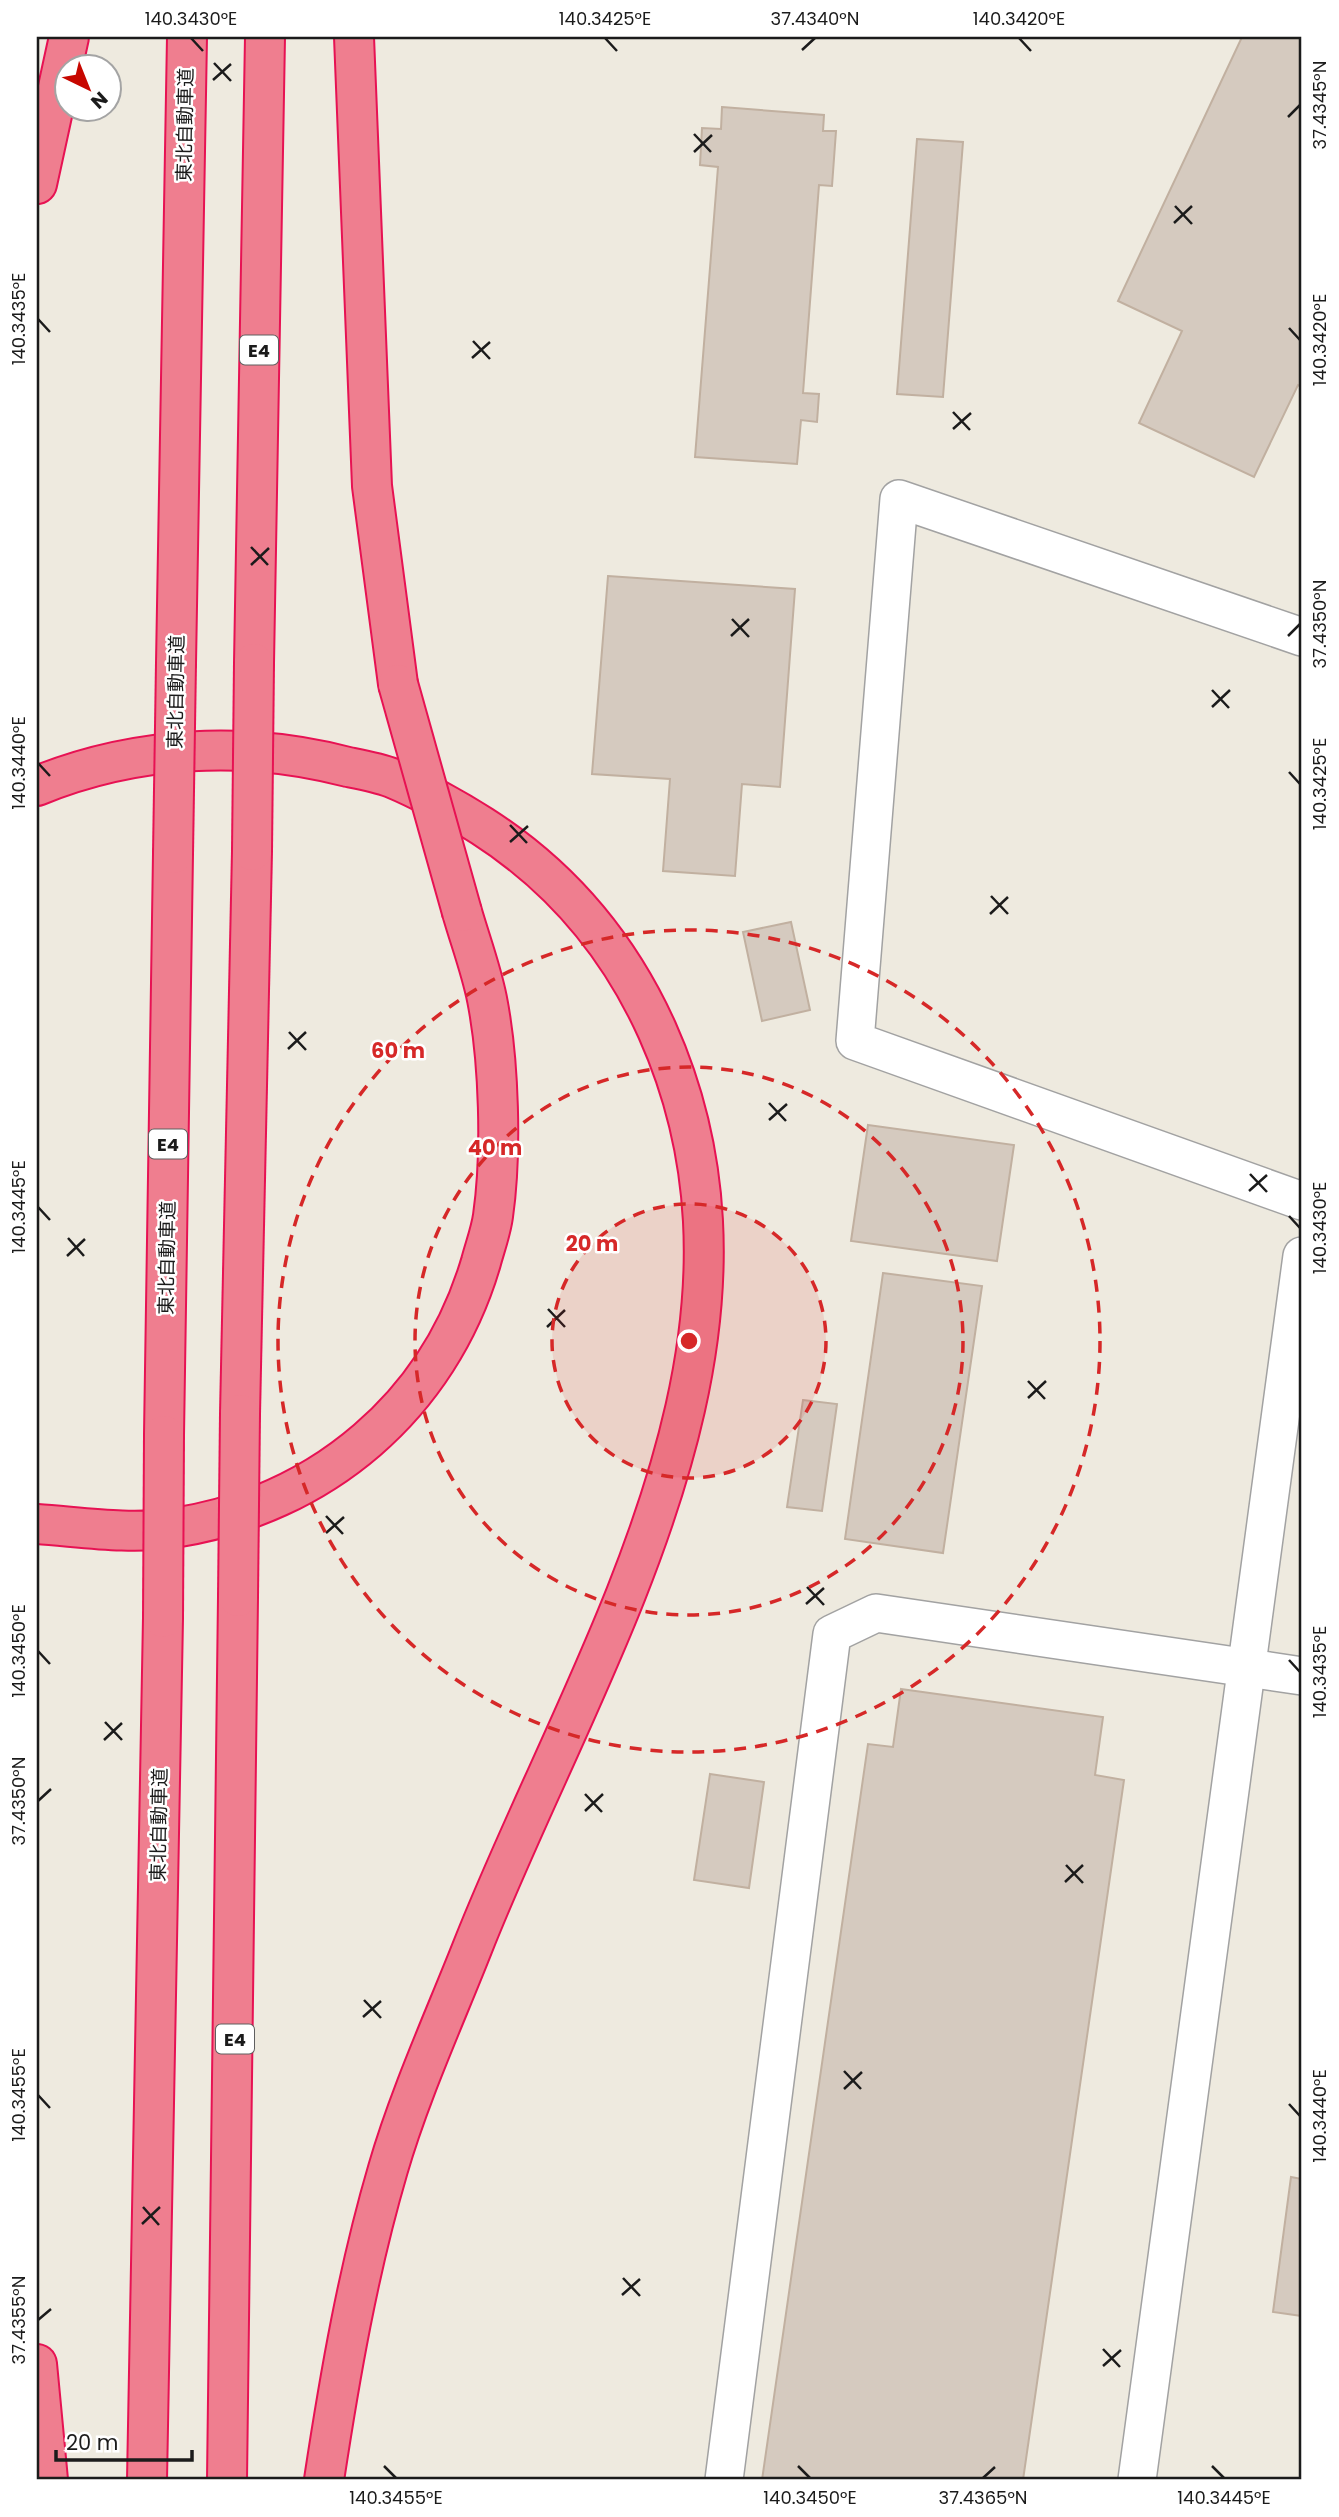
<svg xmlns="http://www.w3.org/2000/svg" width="1339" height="2517" font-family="Poppins,'Noto Sans JP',sans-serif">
<rect width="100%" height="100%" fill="#eeeadf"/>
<g fill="#d5cabf" stroke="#c1b0a0" stroke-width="2">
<polygon points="1242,37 1302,37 1302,387 1298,385 1254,477 1139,423 1182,331 1118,301"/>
<polygon points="722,107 824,115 823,131 836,131 832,186 819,185 803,393 819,394 817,422 801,420 797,464 695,457 718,167 700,165 702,128 721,129"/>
<polygon points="917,139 963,142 943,397 897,394"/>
<polygon points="608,576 795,589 780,787 742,784 735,876 663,871 670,779 592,774"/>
<polygon points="791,922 810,1010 762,1021 743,932"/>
<polygon points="868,1125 1014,1145 997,1261 851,1241"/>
<polygon points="883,1273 982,1286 943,1553 845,1539"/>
<polygon points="803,1400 837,1404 822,1511 787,1507"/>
<polygon points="901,1689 1103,1717 1095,1775 1124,1780 1023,2480 762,2480 868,1744 893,1747"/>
<polygon points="710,1774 764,1782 749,1888 694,1880"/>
<polygon points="1291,2177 1302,2179 1302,2316 1273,2312"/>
</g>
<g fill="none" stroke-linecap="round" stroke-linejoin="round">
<g stroke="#a2a2a2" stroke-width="40">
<g id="street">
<polyline points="1302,637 899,499 855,1041 1302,1201"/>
<polyline points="724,2480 832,1634 876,1613 1302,1676"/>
<polyline points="1137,2480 1302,1256"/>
</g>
</g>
<g stroke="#e71253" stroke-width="42">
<g id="highway">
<polyline points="354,37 372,486 398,684"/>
<polyline points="37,184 69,37"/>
<polyline points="176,663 187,37"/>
<polyline points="254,663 265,37"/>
<path d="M37 786C135 746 245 740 348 767 363 770 379 773 392 778 423 791 455 809 482 826 560 876 619 946 657 1030 798 1345 586 1660 473 1946 445 2017 409 2096 388 2169 358 2271 340 2375 324 2480"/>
<polyline points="240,1414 252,851"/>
<polyline points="164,1435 173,854"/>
<path d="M37 1524C81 1527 130 1535 174 1528 322 1505 439 1405 481 1262 485 1247 491 1231 493 1216 502 1153 499 1060 487 999 481 969 470 940 462 912"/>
<polyline points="37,2364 48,2480"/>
<polyline points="147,2480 163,1618"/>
<polyline points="227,2480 238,1597"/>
</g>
</g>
<use href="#street" stroke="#fff" stroke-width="37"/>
<use href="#highway" stroke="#ef7e8f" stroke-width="38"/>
<g stroke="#e71253" stroke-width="42" stroke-linecap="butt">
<g id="highway-bridge">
<polyline points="398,684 462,912"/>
<polyline points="252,851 254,663"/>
<polyline points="173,854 176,663"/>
<polyline points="238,1597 240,1414"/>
<polyline points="163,1618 164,1435"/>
</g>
</g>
<use href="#highway-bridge" stroke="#ef7e8f" stroke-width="38"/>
</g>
<path fill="none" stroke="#1b1b1b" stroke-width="2.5" d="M191 38 203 51M605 38 617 51M1019 38 1031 51M802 50 815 38M214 63 231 81M213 80 231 64M1288 117 1300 105M694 134 711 152M694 152 712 135M1175 206 1192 224M1174 223 1192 206M38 319 50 332M1289 328 1300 340M473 341 490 359M472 358 490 342M953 412 970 430M953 429 971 413M251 547 268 565M251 565 269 548M732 619 749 637M731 636 749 619M1288 636 1300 624M1212 690 1229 708M1212 707 1230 690M38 763 50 776M1289 772 1300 784M510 825 527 843M510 842 528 826M991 896 1008 914M990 914 1008 897M289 1032 306 1050M288 1049 306 1032M769 1103 786 1121M769 1120 787 1104M1250 1174 1267 1192M1249 1191 1267 1175M38 1207 50 1220M1289 1216 1300 1228M68 1238 84 1256M67 1256 85 1239M548 1309 565 1327M547 1327 565 1310M1028 1381 1045 1399M1028 1398 1046 1381M326 1516 343 1534M326 1533 344 1517M807 1587 824 1605M806 1604 824 1588M38 1651 50 1664M1289 1660 1300 1672M105 1722 122 1740M104 1740 122 1723M585 1794 602 1812M38 1801 51 1789M585 1811 603 1794M1066 1865 1083 1883M1065 1882 1083 1865M364 2000 381 2018M363 2017 381 2001M844 2071 861 2089M844 2089 862 2072M38 2095 50 2108M1289 2104 1300 2116M143 2207 159 2225M142 2224 160 2207M623 2278 640 2296M622 2295 640 2279M38 2320 51 2309M1103 2349 1120 2367M1103 2366 1121 2350M384 2466 396 2478M798 2466 810 2478M1212 2466 1224 2478M983 2478 995 2467"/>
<circle cx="689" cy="1341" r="137" fill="#d62828" fill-opacity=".12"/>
<g fill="none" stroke="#d62828" stroke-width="3.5" stroke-dasharray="12 9">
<circle cx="689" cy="1341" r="137"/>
<circle cx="689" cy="1341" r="274"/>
<circle cx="689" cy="1341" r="411"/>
</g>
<g text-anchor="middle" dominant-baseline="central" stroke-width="5" stroke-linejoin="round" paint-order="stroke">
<g fill="#fff" stroke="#5f5f5f" stroke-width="2">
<rect x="240" y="335.5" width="38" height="29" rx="5"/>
<rect x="149" y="1129.5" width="38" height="29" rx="5"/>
<rect x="216" y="2024.5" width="38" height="29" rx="5"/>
</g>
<g font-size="18" font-weight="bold" fill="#1b1b1b">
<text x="259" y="350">E4</text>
<text x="168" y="1144">E4</text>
<text x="235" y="2039">E4</text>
</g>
<g font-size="19" fill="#1b1b1b" stroke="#fff">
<text transform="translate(185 125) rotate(-89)">東北自動車道</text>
<text transform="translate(176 692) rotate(-89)">東北自動車道</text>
<text transform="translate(167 1258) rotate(-89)">東北自動車道</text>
<text transform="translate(159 1825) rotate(-89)">東北自動車道</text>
</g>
</g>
<circle cx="689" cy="1341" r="10" fill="#d62828" stroke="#fff" stroke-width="3.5"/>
<g font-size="21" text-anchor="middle" font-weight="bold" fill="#d62828" stroke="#fff" stroke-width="5" stroke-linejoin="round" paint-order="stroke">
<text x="398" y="1058">60 m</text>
<text x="495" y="1155">40 m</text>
<text x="592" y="1251">20 m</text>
</g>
<rect width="1339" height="2517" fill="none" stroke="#ffffff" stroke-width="77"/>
<g transform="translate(88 88) rotate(137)"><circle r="33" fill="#ffffff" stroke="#a4a4a4" stroke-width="2"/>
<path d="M0-5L12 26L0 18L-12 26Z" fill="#c70700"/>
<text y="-10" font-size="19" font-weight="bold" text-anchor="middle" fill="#1b1b1b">N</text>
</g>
<path d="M56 2450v10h136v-10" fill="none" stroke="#1b1b1b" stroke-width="3.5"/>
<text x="66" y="2450" font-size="21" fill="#1b1b1b" stroke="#ffffff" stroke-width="5" paint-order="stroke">20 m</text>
<rect x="38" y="38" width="1262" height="2440" fill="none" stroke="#1b1b1b" stroke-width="2.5"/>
<g font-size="18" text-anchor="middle" fill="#1b1b1b">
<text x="191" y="25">140.3430°E</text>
<text x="605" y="25">140.3425°E</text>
<text x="815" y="25">37.4340°N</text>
<text x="1019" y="25">140.3420°E</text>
<text transform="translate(1320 105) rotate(-90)" y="6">37.4345°N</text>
<text transform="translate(19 319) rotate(-90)" y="6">140.3435°E</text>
<text transform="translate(1320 340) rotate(-90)" y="6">140.3420°E</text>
<text transform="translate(1320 624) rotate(-90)" y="6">37.4350°N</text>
<text transform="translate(19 763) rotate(-90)" y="6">140.3440°E</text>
<text transform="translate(1320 784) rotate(-90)" y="6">140.3425°E</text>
<text transform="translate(19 1207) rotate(-90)" y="6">140.3445°E</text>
<text transform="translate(1320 1228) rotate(-90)" y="6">140.3430°E</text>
<text transform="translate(19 1651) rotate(-90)" y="6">140.3450°E</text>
<text transform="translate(1320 1672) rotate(-90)" y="6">140.3435°E</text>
<text transform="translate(19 1801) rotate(-90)" y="6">37.4350°N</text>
<text transform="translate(19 2095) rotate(-90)" y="6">140.3455°E</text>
<text transform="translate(1320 2116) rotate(-90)" y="6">140.3440°E</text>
<text transform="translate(19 2320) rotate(-90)" y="6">37.4355°N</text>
<text x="396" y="2504">140.3455°E</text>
<text x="810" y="2504">140.3450°E</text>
<text x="983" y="2504">37.4365°N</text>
<text x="1224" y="2504">140.3445°E</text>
</g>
</svg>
